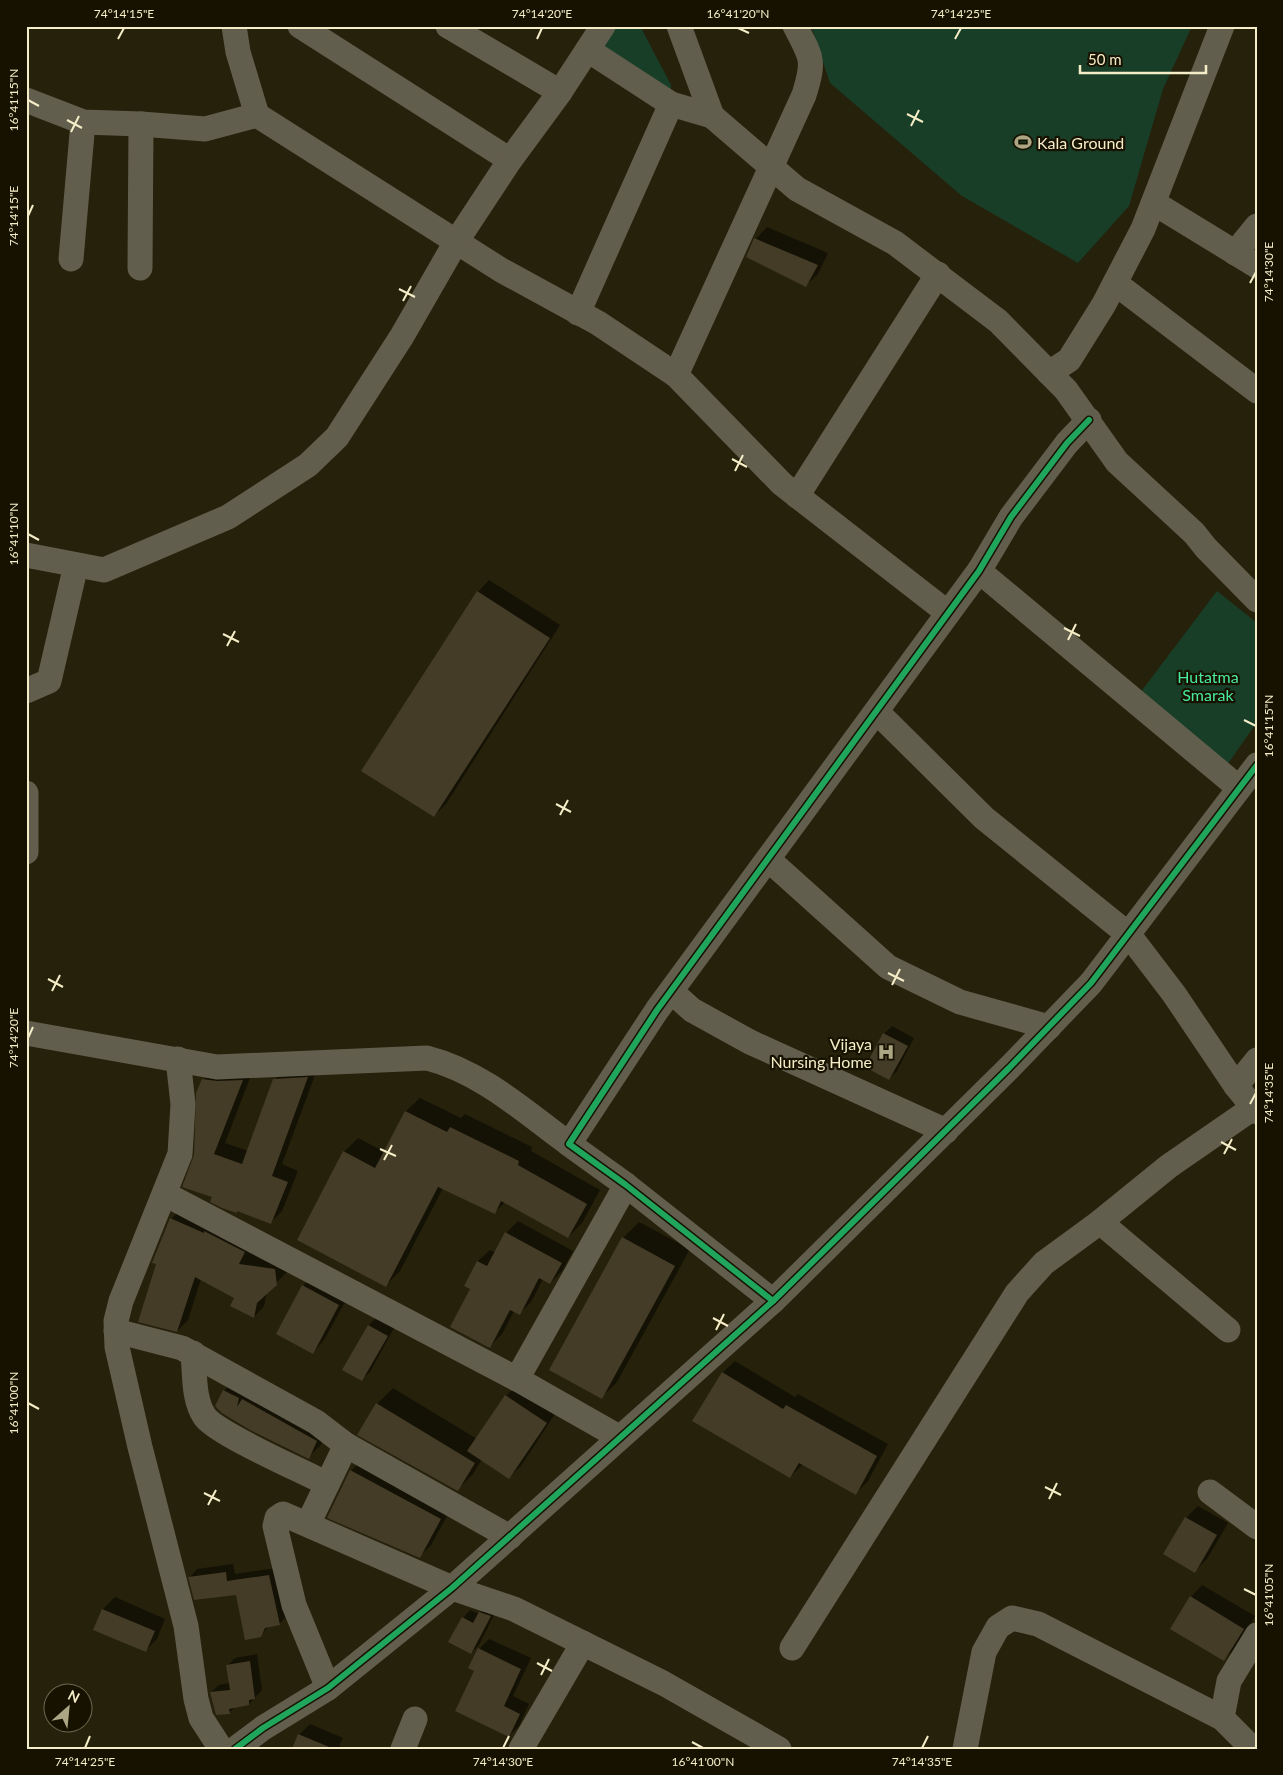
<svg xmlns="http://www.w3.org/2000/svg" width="1283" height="1775" font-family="Lato,sans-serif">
<rect width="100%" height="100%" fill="#26210b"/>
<g fill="#183e28">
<polygon points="612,26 640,26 671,85 671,93 607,53 604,42"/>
<polygon points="811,26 1192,26 1163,89 1129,206 1078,263 962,196 830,83"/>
<polygon points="1217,591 1257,623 1257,722 1225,768 1140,693"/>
</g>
<g fill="#0007">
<polygon points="767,227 828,253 818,274 806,285 756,239"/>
<polygon points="489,580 560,625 446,804 434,816 478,592"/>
<polygon points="892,1026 914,1038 897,1071 889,1079 884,1034"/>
<polygon points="318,1067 282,1164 298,1171 282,1211 270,1223 213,1197 196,1155 203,1080 214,1068 253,1070 225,1143 248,1151 274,1080 286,1068"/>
<polygon points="420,1098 461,1118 465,1114 532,1147 531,1151 600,1190 582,1223 568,1237 505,1202 495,1212 443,1188 400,1271 386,1285 344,1152 358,1138 385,1152 406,1111"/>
<polygon points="182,1208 255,1241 249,1253 285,1258 287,1272 267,1292 264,1306 254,1317 236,1298 201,1279 188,1320 177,1331 171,1219"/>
<polygon points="518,1221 573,1251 562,1271 550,1283 543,1279 531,1302 520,1313 514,1311 502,1334 490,1346 472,1288 466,1285 478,1261 490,1250 496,1253 506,1233"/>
<polygon points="639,1222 690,1249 617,1382 601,1398 551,1370 623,1238"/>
<polygon points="315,1274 350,1293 324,1340 313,1352 303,1286"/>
<polygon points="376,1318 394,1328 370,1372 362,1379 369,1325"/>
<polygon points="735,1361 795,1397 798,1394 888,1444 868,1481 856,1493 803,1464 790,1477 694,1420 723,1372"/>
<polygon points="236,1379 328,1429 320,1446 308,1457 217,1406 224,1391"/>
<polygon points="518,1384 557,1411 521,1466 509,1477 482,1459 473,1474 457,1490 377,1404 393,1388 477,1439 506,1396"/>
<polygon points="363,1459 452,1507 431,1545 419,1557 351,1471"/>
<polygon points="1198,1506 1228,1523 1207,1559 1195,1571 1186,1518"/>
<polygon points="233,1564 235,1574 277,1568 287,1616 279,1624 269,1626 260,1636 237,1593 190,1577 197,1569"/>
<polygon points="1202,1585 1255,1616 1236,1648 1224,1659 1191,1597"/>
<polygon points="115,1597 165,1619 157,1639 145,1651 94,1629 103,1609"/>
<polygon points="488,1605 497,1609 479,1645 471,1653 463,1618 470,1610 479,1614"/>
<polygon points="489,1639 531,1658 513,1696 529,1704 519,1726 509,1736 476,1670 479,1649"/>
<polygon points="257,1654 262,1690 249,1704 236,1706 229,1713 211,1692 219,1685 230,1683 227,1666 235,1658"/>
<polygon points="310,1724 343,1738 339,1746 347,1749 293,1749 300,1734"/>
</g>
<g fill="#443c26">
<polygon points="754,238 818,265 806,287 746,257"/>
<polygon points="477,591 550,638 434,817 361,771"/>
<polygon points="883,1033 908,1046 889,1080 865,1067"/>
<polygon points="308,1077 272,1176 288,1182 271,1224 237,1211 237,1213 222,1208 210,1202 212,1197 182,1187 194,1155 196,1093 202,1079 217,1081 243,1080 214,1154 242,1164 273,1079"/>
<polygon points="405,1111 447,1132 450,1127 519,1161 518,1165 587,1204 568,1238 501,1201 495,1214 438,1187 386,1287 297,1240 343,1151 375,1168"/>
<polygon points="170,1218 204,1233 204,1231 245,1252 239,1264 275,1269 277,1285 257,1303 254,1318 230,1306 234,1298 195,1277 177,1332 138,1322 156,1264 152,1263"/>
<polygon points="505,1232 562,1263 550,1284 539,1278 520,1315 510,1310 490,1348 450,1327 470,1289 464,1286 477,1261 487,1266"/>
<polygon points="622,1237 675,1266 602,1399 549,1370"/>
<polygon points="302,1285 339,1305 313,1354 276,1334"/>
<polygon points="368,1325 388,1336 362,1381 342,1370"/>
<polygon points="722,1372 783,1409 786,1405 877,1456 856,1495 799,1463 790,1478 692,1421"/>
<polygon points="223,1390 239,1398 237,1407 242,1399 317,1441 309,1459 250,1430 222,1413 215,1406"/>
<polygon points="505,1395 547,1423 509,1479 467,1451"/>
<polygon points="376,1403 475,1463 458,1491 357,1435"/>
<polygon points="350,1470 441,1519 420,1558 327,1518"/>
<polygon points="1185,1517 1217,1535 1195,1573 1163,1554"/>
<polygon points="226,1572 227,1581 269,1575 280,1625 265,1628 261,1637 245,1640 236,1595 194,1600 188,1577"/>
<polygon points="1190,1596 1244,1629 1224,1661 1170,1629"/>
<polygon points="102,1609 155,1631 146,1652 93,1630"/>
<polygon points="479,1612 491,1616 471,1654 448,1642 462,1617 473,1623"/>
<polygon points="478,1648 521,1669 504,1706 520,1714 509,1737 455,1711 474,1671 468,1668"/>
<polygon points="250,1661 255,1699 249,1700 249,1705 229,1709 230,1714 216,1715 210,1692 230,1690 226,1665"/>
<polygon points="298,1734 334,1749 292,1749"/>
</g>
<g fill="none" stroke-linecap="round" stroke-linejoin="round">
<g stroke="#625e4d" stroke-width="25">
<polyline points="300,26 510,160"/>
<polyline points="448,26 560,92"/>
<polyline points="679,26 712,116 797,189 895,243 998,321 1066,390 1117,462 1194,533 1206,548 1257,600"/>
<polyline points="588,50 671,104 712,116"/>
<polyline points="26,100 83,122 141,124 205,129 257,115 238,52 234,26"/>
<path d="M257 115 501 270 598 323 676 375 804 95C815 60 812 58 795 26"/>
<polyline points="1154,203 1257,266"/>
<polyline points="1235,253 1257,226"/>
<polyline points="71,259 83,122"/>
<polyline points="140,268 141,124"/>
<polyline points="1115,283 1257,391"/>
<polyline points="578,313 671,104"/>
<polyline points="1049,373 1069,360 1104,304 1143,229 1222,26"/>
<polyline points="676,375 782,484 948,613"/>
<polyline points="797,496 938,274"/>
<polyline points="26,555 104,570 228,517 308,465 337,437 402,336 456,242 510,160 560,92 603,26"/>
<polyline points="979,571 1239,788"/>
<polyline points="26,691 49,681 76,565"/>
<polyline points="877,712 984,818 1129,935 1174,994 1236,1086 1257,1112"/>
<polyline points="26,793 26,852"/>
<polyline points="769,860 888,967 960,1002 1049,1027"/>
<polyline points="672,992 692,1010 750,1042 946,1131"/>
<path d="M26 1033 217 1067 427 1058C482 1072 525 1112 569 1144"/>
<polyline points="178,1059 183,1104 180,1154 121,1301 116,1321 117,1347 140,1447 186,1626 196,1699 201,1718 221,1749"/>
<polyline points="1236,1086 1257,1060"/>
<polyline points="165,1194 517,1379 619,1437"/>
<polyline points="773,1301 626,1185 569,1144 657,1010 979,571 1011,517 1067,443 1089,420"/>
<polyline points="1228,1330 1100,1222 1169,1166 1253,1108"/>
<polyline points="116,1331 182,1348 316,1422 346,1445"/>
<path d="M193 1353C195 1374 193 1400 205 1417 219 1435 303 1471 327 1484"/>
<polyline points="517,1379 626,1185"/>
<polyline points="1210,1492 1257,1527"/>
<polyline points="308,1524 346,1445 510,1537"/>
<polyline points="792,1648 1017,1293 1044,1263 1100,1222"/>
<polyline points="328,1688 294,1605 275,1526 277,1518 283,1514 452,1588 514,1609 663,1683 779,1749"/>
<polyline points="235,1749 263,1728 328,1688 452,1588 773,1301 1009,1068 1091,983 1257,765"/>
<polyline points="403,1749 415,1719"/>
<polyline points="521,1749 583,1643"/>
<polyline points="965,1749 984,1652 998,1627 1012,1618 1038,1624 1222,1718"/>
<polyline points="1253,1749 1222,1718 1229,1681 1257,1635"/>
</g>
<g stroke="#171200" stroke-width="9">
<g id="cycleway">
<polyline points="773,1301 626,1185 569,1144 657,1010 979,571 1011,517 1067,443 1089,420"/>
<polyline points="235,1749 263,1728 328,1688 452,1588 773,1301 1009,1068 1091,983 1257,765"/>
</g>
</g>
<use href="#cycleway" stroke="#20a55d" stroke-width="6"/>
</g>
<path fill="none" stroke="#f5edc7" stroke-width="2" d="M738 28 749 33M118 39 124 28M537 39 542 28M955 39 961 28M28 100 39 106M907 114 923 122M67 120 82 128M911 126 919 110M71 132 79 116M28 216 33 205M1250 283 1256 272M399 289 415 297M403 301 411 286M732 459 747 467M735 471 743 455M28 534 39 540M1064 628 1080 636M223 634 239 642M1068 640 1076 624M227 646 235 631M1244 720 1256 726M556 804 571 812M560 815 568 800M888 973 904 981M48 979 63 987M892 985 900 969M52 991 60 975M28 1038 33 1027M1250 1104 1256 1093M1221 1142 1236 1150M380 1149 396 1156M1224 1154 1232 1139M384 1160 392 1145M713 1318 728 1326M716 1330 724 1314M28 1403 39 1409M1045 1487 1061 1495M204 1493 220 1501M1049 1499 1057 1483M208 1505 216 1490M1244 1589 1256 1595M537 1663 552 1671M541 1675 549 1659M692 1742 703 1748M85 1748 90 1736M503 1748 509 1736M922 1748 928 1736"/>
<defs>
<g id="stadium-bare" transform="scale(1.35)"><path d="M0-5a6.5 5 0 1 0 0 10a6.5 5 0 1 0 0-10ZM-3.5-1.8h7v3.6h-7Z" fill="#ada685" stroke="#171200" stroke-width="2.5" paint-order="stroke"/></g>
<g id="hospital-bare" transform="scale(1.35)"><path d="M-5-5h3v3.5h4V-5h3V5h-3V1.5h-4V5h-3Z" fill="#ada685" stroke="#171200" stroke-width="2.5" paint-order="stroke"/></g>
</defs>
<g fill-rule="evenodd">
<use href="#stadium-bare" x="1023" y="142"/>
<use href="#hospital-bare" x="886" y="1052"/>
</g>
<g text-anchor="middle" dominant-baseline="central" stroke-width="4.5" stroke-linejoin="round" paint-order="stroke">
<g font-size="16" fill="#f5edc7" stroke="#171200" text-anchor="start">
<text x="1037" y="142">Kala Ground</text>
<text x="872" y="1043" text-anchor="end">Vijaya<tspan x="872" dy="18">Nursing Home</tspan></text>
</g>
<g font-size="16" fill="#47ea9f" stroke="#171200">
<text x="1208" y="676">Hutatma<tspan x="1208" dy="18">Smarak</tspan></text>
</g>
</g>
<rect width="1283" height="1775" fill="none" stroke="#171200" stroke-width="55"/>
<g transform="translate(68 1708) rotate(27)"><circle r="24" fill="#171200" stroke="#706a50"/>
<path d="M0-4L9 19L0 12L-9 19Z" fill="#ada685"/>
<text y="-8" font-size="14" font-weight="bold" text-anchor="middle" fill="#f5edc7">N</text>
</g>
<path d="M1080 65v8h126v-8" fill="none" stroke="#f5edc7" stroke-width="2.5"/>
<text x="1088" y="65" font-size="15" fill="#f5edc7" stroke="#171200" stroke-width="4" paint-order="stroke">50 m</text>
<rect x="28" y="28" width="1228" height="1720" fill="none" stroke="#f5edc7" stroke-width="2"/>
<g font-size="12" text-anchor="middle" fill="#f5edc7">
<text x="124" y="18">74°14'15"E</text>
<text x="542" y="18">74°14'20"E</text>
<text x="738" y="18">16°41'20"N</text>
<text x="961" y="18">74°14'25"E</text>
<text transform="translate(14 100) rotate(-90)" y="4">16°41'15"N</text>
<text transform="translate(14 216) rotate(-90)" y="4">74°14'15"E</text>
<text transform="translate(1269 272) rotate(-90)" y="4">74°14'30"E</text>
<text transform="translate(14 534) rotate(-90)" y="4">16°41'10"N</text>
<text transform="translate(1269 726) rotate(-90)" y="4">16°41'15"N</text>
<text transform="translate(14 1038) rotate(-90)" y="4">74°14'20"E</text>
<text transform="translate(1269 1093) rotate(-90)" y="4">74°14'35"E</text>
<text transform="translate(14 1403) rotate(-90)" y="4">16°41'00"N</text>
<text transform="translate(1269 1595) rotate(-90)" y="4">16°41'05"N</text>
<text x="85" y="1766">74°14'25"E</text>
<text x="503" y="1766">74°14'30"E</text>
<text x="703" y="1766">16°41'00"N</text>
<text x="922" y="1766">74°14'35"E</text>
</g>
</svg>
